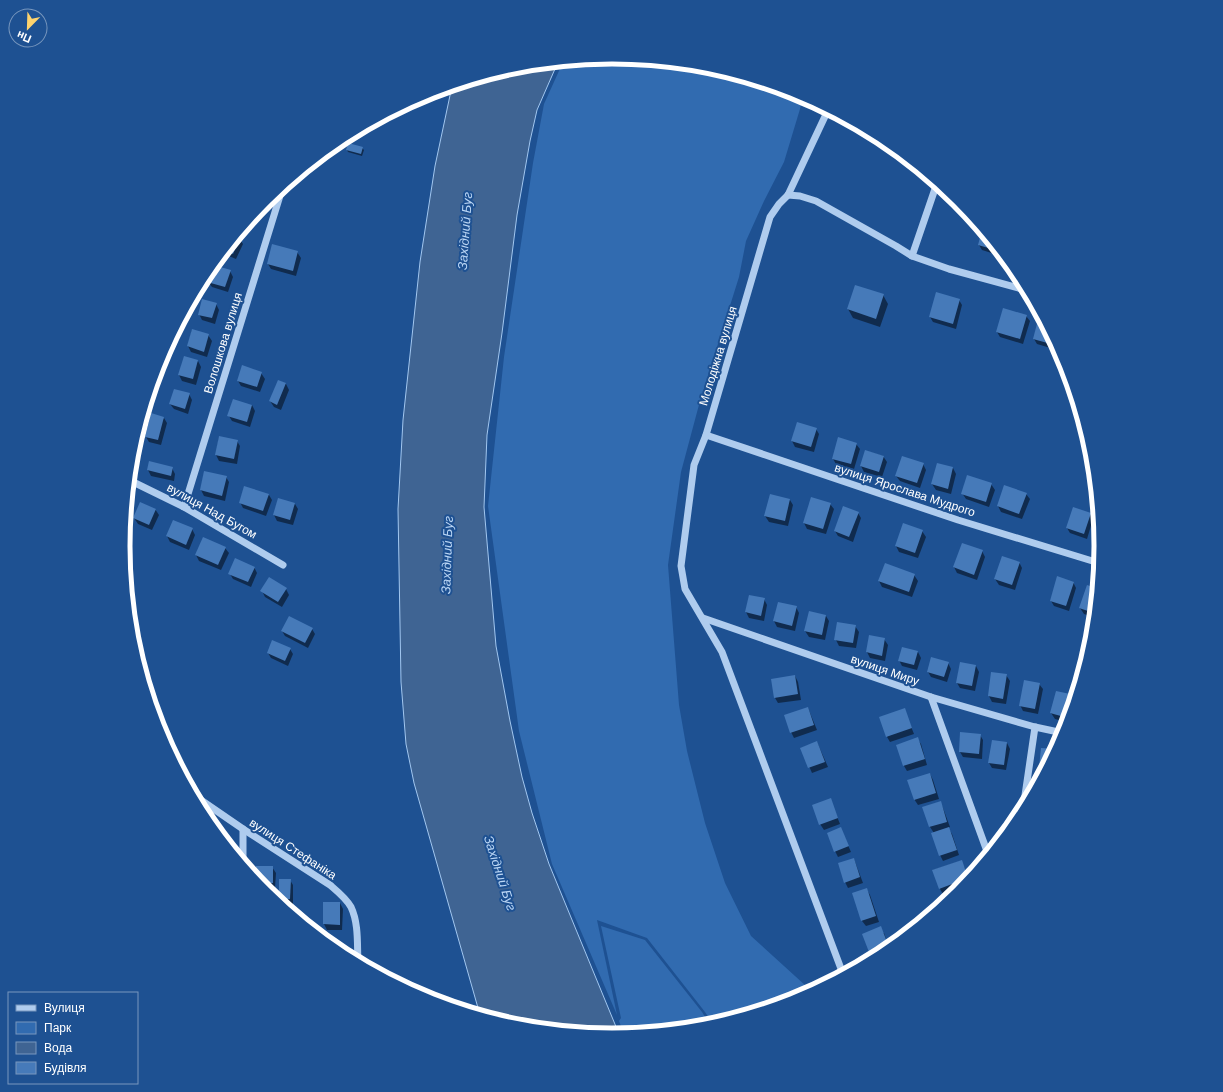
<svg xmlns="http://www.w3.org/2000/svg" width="1223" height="1092" font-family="Arial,sans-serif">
<rect width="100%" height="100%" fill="#1e5192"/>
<g fill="#316bb0">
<polygon points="612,57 707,66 802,96 800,109 784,162 764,201 746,241 739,277 700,401 681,472 668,565 679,705 687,751 705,823 725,883 751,936 806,986 810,992 798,998 713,1024 705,1012 647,938 597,920 617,1015 552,864 519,731 488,506 504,357 533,163 544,104 563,62"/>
<polygon points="601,926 645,940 702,1012 710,1025 624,1034 619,1021 621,1018"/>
</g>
<polygon fill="#3f6493" stroke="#a2c7f0" points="558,62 537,110 530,141 517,215 502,333 487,435 484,507 496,646 510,721 522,777 532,813 549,864 619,1034 611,1035 516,1026 480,1015 414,783 406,744 401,682 398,509 403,420 420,262 435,166 452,86 516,66"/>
<g fill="#0007">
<polygon points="339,140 336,150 330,148"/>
<polygon points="362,148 364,150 362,156 348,152 347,150"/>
<polygon points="249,220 248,227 244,226"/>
<polygon points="983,231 1001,254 1001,256 982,250 979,245"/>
<polygon points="236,237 239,238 243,244 236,259 224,254 223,252"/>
<polygon points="297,252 301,258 296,276 271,269 268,264"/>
<polygon points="230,271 233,277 228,292 212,287 208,282"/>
<polygon points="883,295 888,304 880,327 853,318 848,309"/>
<polygon points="959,300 962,305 956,329 933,322 930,317"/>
<polygon points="216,304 219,310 215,324 202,320 199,314"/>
<polygon points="1026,316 1030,321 1023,344 1000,337 997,332"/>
<polygon points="1039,321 1044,322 1055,344 1054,349 1037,344 1034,339"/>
<polygon points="192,330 208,335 212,341 207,357 191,352 188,346"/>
<polygon points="198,361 201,367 196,385 182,381 179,375"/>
<polygon points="261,373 265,379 260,392 241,386 238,381"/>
<polygon points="279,381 286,384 289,390 281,410 274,407 270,401"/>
<polygon points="189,394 192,400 188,414 174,409 170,404"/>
<polygon points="252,405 255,411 250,427 232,421 229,416"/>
<polygon points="164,418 167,423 161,445 149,442 146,437"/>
<polygon points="816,429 819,434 814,452 795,447 792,441"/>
<polygon points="137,433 141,438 136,454 132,453"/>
<polygon points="219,437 237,441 240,446 237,464 219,461 216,455"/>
<polygon points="856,444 860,449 854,469 836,464 833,459"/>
<polygon points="866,451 883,456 887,462 882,477 864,472 861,466"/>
<polygon points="923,464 926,470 920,488 900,481 896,476"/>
<polygon points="172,468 175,474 174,481 151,476 148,470"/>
<polygon points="953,468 956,474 951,494 936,490 932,484"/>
<polygon points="226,477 229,482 225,501 204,496 201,490"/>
<polygon points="991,484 995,490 989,507 966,499 962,493"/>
<polygon points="1026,494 1030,499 1022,519 1001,512 998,506"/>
<polygon points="269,495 272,500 266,516 243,508 240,502"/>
<polygon points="790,500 793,505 788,526 769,522 765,516"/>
<polygon points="295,504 298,509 293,525 277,521 274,515"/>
<polygon points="830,504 834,509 826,534 807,529 804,523"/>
<polygon points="155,509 159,515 152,530 138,524 134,518"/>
<polygon points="858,513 861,518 853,542 838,536 835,531"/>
<polygon points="1090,514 1093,519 1087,539 1070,533 1067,528"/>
<polygon points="192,529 195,535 189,550 170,542 167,536"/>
<polygon points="922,531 926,537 918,558 899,552 896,546"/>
<polygon points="225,548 229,553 221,570 199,561 196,555"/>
<polygon points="982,551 985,557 977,580 957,573 954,567"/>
<polygon points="1019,562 1022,568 1015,590 999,585 995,579"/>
<polygon points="254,567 257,573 251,587 233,579 230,574"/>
<polygon points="914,575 918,581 912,597 882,587 879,581"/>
<polygon points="1073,582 1076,588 1069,611 1054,606 1051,601"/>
<polygon points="1088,586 1096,589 1093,617 1084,614 1080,608"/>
<polygon points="286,589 289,595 282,607 265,597 262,591"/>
<polygon points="764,599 767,605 764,621 749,618 746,612"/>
<polygon points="796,607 799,613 795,631 777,627 774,621"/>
<polygon points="826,616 829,621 825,640 809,637 805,631"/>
<polygon points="855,626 859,632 856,648 839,646 836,640"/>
<polygon points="312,629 315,634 308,648 285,636 282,631"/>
<polygon points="884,639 888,645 885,661 870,658 867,652"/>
<polygon points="290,649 293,654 288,666 271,658 268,653"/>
<polygon points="918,652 921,658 917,670 902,666 899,660"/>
<polygon points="948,663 951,669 947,682 931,677 928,672"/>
<polygon points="976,666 979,672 975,691 960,688 957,683"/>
<polygon points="1006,675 1010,681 1006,704 992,702 989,696"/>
<polygon points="795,676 798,682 801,700 778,703 775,698"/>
<polygon points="1039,684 1043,689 1038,714 1023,711 1020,705"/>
<polygon points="1074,697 1067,722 1055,719 1051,713"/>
<polygon points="808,708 817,730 794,738 791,732"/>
<polygon points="904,709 914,734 890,742 887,737"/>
<polygon points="980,735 983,740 982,759 963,757 960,752"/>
<polygon points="917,739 921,744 927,765 907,771 904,766 897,745"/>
<polygon points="817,742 828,767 812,773 801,748"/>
<polygon points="1007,743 1010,749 1006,770 992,768 989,763"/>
<polygon points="1054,750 1043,772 1040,768"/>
<polygon points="930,774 933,780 939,799 918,805 914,799"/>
<polygon points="830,799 840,824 824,830 820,824"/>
<polygon points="940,802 943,808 950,827 948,828 952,834 959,855 943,861 940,855 934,833 930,827 924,807"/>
<polygon points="841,829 851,852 838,857 835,851"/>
<polygon points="219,834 222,834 225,842"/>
<polygon points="854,859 863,883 848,888 845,882"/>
<polygon points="961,861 969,877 957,892 954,895 945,898 940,889 933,870"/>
<polygon points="272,867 276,873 275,888 263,888 257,881"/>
<polygon points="290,880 293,885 293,905 283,904 280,899"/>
<polygon points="867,890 870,895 879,922 866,926 862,921 854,894"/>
<polygon points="340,903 343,909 342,930 327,930 324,924"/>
<polygon points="884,933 889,948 874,958 864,934"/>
<polygon points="333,947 339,947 342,954 340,952"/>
</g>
<g fill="#467ab9">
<polygon points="348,143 363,147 361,154 346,150"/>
<polygon points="982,230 999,251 978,245"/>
<polygon points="237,236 240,237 233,254 225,250"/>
<polygon points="272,244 298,251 293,271 267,264"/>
<polygon points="213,265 231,270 225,287 207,282"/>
<polygon points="855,285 884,294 876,319 847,309"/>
<polygon points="936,292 960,299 953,324 929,317"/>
<polygon points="202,299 217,303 212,318 198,315"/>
<polygon points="1003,308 1027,315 1020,339 996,332"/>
<polygon points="1038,320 1043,321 1052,339 1051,344 1033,339"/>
<polygon points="192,329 209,334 204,352 187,346"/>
<polygon points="184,356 198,360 193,379 178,375"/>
<polygon points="242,365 262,372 257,387 237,381"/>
<polygon points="278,380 286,383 277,405 269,401"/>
<polygon points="174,389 190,393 185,409 169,404"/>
<polygon points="233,399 252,405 247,422 227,416"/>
<polygon points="151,413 164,417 158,440 145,437"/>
<polygon points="797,422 817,428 811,447 791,441"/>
<polygon points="219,436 238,440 234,459 215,455"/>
<polygon points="838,437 857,443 851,464 832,459"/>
<polygon points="865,450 884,456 879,472 860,466"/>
<polygon points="902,456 924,463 917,483 895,476"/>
<polygon points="149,461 173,467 171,476 147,470"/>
<polygon points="937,463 953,467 948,489 931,484"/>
<polygon points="204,471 227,476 222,496 200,490"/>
<polygon points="967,475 992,483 986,502 961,494"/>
<polygon points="1004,485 1027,493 1019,514 997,506"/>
<polygon points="244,486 269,494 263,511 239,503"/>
<polygon points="770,494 790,499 785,521 764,516"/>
<polygon points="811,497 831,503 823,529 803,523"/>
<polygon points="278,498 295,503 290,520 273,515"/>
<polygon points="140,502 156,509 149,525 133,518"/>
<polygon points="843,506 859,512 849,537 834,531"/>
<polygon points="1073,507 1091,513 1084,534 1066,528"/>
<polygon points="173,520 193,528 186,545 166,536"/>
<polygon points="903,523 923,530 915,553 895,546"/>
<polygon points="203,537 226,547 218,565 195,555"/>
<polygon points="962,543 983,550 974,575 953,567"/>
<polygon points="1002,556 1020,562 1012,585 994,579"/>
<polygon points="235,558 255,567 248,582 228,574"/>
<polygon points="885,563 915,574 909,592 878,581"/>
<polygon points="1057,576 1074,582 1066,606 1050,601"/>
<polygon points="269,577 287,588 278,602 260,591"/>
<polygon points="1087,585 1096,588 1094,613 1079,608"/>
<polygon points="749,595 765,598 761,616 745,612"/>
<polygon points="778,602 797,606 792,626 773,621"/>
<polygon points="809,611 826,615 822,635 804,631"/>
<polygon points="289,616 313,628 305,643 281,631"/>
<polygon points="837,622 856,625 853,643 834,640"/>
<polygon points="869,635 885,638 882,656 866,652"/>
<polygon points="272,640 291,648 285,661 267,653"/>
<polygon points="902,647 918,651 914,665 898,661"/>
<polygon points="931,657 949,662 944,677 927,672"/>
<polygon points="960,662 976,665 972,686 956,683"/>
<polygon points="991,672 1007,674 1003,699 988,696"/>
<polygon points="795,675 798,694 774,698 771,679"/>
<polygon points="1024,680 1040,683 1035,709 1019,706"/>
<polygon points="1056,691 1075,695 1068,718 1050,713"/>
<polygon points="808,707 814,725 790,733 784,715"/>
<polygon points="905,708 912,728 886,737 879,717"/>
<polygon points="960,732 981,734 979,754 959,752"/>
<polygon points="918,737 925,759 903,766 896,745"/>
<polygon points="992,740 1007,742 1004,765 988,763"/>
<polygon points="817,741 825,762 808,768 800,748"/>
<polygon points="1041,748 1055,749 1044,768 1039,768"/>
<polygon points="930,773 936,793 914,800 907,780"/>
<polygon points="831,798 838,818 819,825 812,805"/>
<polygon points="941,801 947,822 929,827 922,807"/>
<polygon points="841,827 849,846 834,852 827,833"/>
<polygon points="949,827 957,850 939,856 931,833"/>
<polygon points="854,858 860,877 844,883 838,863"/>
<polygon points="962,860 968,878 939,889 932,870"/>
<polygon points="256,866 273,866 273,883 258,883 256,880"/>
<polygon points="279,879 291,879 290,899 279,899"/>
<polygon points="867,888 876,916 861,921 852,893"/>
<polygon points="323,902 340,902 340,925 323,924"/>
<polygon points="881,926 888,945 869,952 862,934"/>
</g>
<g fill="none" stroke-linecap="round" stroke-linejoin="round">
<g stroke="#afccee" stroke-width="7">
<polyline points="828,110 788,195 779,204 770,217 706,435 694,465 681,566 685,589 722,652 843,974"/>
<polyline points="788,195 800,196 816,201 896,246 912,256 949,269 1026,290"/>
<polyline points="912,256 937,183"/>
<polyline points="706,435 958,520 1099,563"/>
<polyline points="129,480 184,507 283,565"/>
<polyline points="184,507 283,186"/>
<polyline points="703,618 931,697 1035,727 1063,733"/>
<polyline points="931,697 988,854"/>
<path d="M192 794 243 829 330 885C337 891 346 898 351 907 359 924 357 945 358 962"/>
<polyline points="1023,809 1035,727"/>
<polyline points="243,864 243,829"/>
</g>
</g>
<g text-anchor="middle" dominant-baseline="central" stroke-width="4" stroke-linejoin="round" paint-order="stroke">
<g font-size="12" fill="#fff" stroke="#1e5192">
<text transform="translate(223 343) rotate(-73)">Волошкова вулиця</text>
<text transform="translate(718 356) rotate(-73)">Молодіжна вулиця</text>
<text transform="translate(905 490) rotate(18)">вулиця Ярослава Мудрого</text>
<text transform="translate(212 511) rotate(29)">вулиця Над Бугом</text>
<text transform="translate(885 670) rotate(19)">вулиця Миру</text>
<text transform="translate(293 849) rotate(33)">вулиця Стефаніка</text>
</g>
<g font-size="13" font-style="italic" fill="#bbd6f5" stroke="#1e5192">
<text transform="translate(465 231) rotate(-86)">Західний Буг</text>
<text transform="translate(447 555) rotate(-88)">Західний Буг</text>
<text transform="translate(500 873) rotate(72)">Західний Буг</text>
</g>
</g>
<path d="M0 0H1223V1092H0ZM130 546a482 482 0 1 1 964 0a482 482 0 1 1-964 0Z" fill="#1e5192" fill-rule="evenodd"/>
<path fill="none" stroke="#fff" stroke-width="5" d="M130 546a482 482 0 1 1 964 0a482 482 0 1 1-964 0Z"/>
<rect x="8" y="992" width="130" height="92" fill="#1e5192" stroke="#7897be"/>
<rect x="16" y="1005" width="20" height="6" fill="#afccee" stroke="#7897be"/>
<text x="44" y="1012" font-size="12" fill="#ffffff">Вулиця</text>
<rect x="16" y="1022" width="20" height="12" fill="#316bb0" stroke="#7897be"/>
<text x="44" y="1032" font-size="12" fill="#ffffff">Парк</text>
<rect x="16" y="1042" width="20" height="12" fill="#3f6493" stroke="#7897be"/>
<text x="44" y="1052" font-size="12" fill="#ffffff">Вода</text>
<rect x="16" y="1062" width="20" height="12" fill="#467ab9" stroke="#7897be"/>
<text x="44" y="1072" font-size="12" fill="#ffffff">Будівля</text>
<g transform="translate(28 28) rotate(203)"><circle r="19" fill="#1e5192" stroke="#7897be"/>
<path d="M0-3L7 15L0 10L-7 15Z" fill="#fdd36e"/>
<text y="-6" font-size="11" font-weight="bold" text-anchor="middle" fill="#ffffff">Пн</text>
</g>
</svg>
